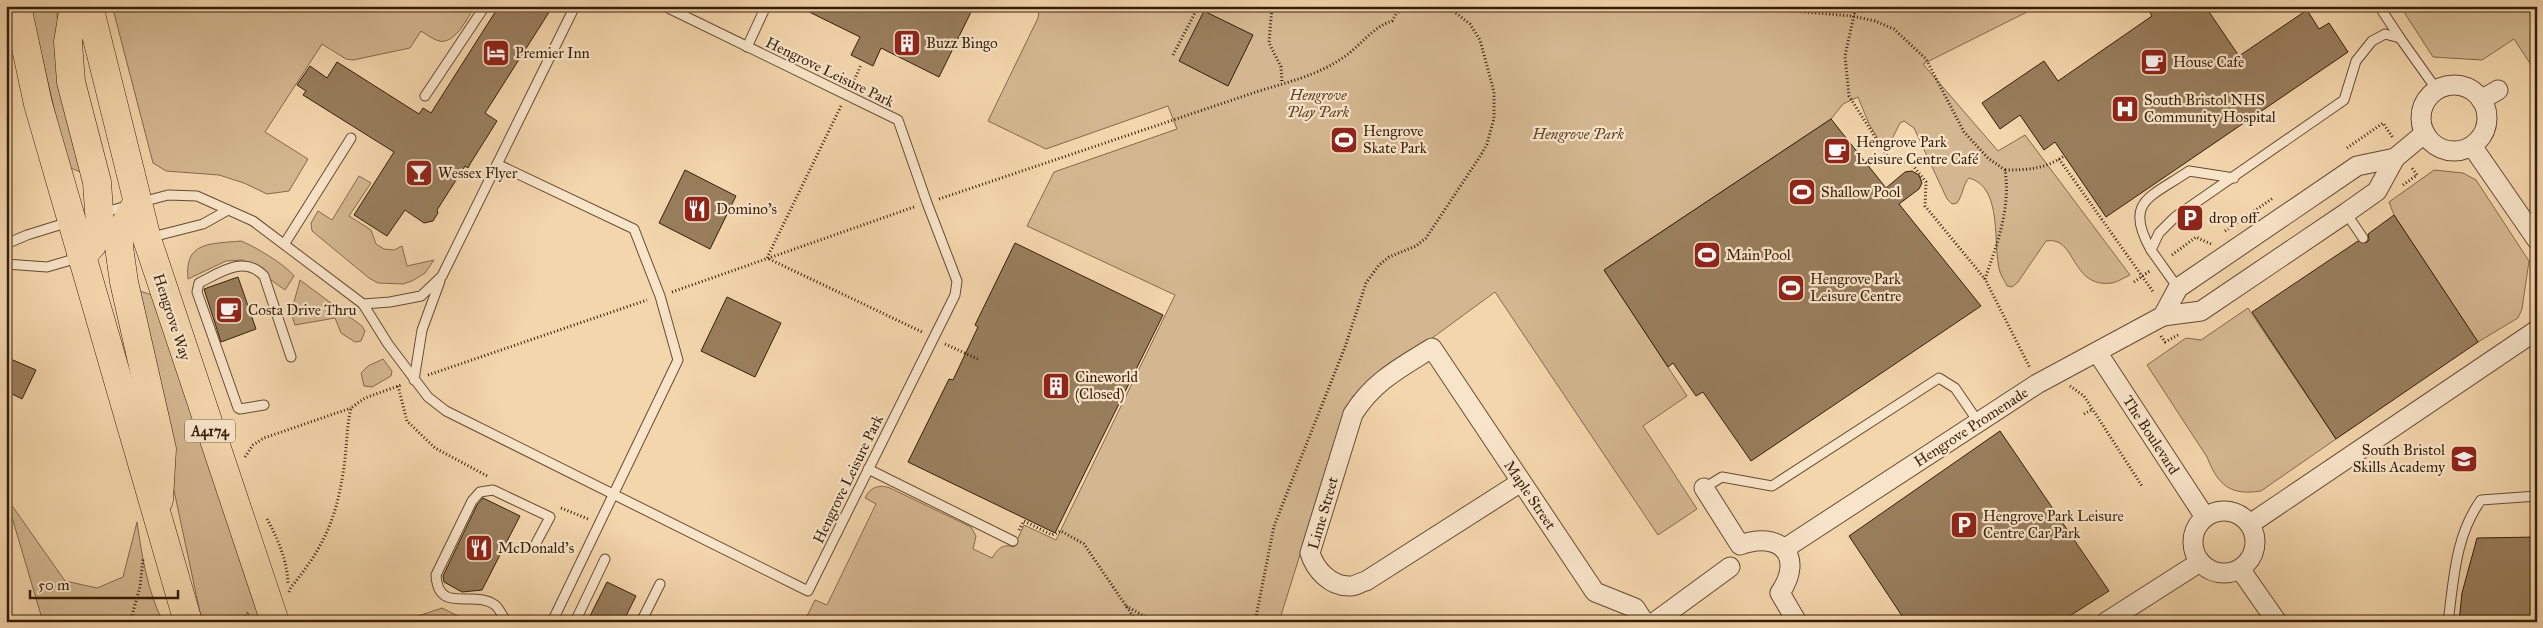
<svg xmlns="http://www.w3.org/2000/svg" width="2543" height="628" font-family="'IM FELL Great Primer',serif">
<rect width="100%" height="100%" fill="#f4d6ac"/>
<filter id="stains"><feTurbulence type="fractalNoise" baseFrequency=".004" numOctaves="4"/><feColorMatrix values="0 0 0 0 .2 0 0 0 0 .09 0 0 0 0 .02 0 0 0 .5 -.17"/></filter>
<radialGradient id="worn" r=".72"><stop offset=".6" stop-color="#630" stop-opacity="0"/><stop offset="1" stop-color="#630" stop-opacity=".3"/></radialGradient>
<g fill="#d4b790" stroke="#856a4c">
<polygon points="30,6 56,6 66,90 86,174 68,167"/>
<path d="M114 6H475C468 17 455 45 439 41 432 39 426 34 421 31L410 48 353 60 346 59 322 44 265 132 308 159 289 191 267 194 244 183 219 175 166 171 153 163 113 9Z"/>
<path d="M1040 6H2039L1923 64 1998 151 2025 135 2130 275C2125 277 2118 282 2112 283 2070 289 2077 235 2046 241L2018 282 2012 287 2007 286C2005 281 2001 276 2000 272 1992 247 2004 187 1969 178 1963 184 1963 195 1957 203L1952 204 1947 199 1914 128 1904 121 1900 123 1890 143 1880 142 1869 124 1858 97 1843 104 1831 119 1604 270 1687 396 1643 426 1697 509 1658 535 1495 292 1353 396 1345 410 1279 622H804L815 600 827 605 876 504 865 498C870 487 879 484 890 488L971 527 976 536 973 549 992 558C998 549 1002 543 1014 547L1024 525 1056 540 1175 295 1027 226 1054 172 1177 129 1168 106 1046 149 988 121 1038 18Z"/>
<polygon points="2400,6 2537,6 2537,74 2514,39 2482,60 2433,57"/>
<polygon points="2434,170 2463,173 2476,180 2529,261 2522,309 2518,318 2478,342 2394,215 2389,202"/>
<polygon points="359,176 371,183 349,216 371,230 376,244 384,249 394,250 402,246 407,266 434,260 425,273 412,281 403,284 378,283 369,278 312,231 311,223 318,211 332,220"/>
<path d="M241 241C254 246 286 265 294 276L285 290 243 260 226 261 188 279C184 241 211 244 241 241Z"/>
<polygon points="300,280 362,326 365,331 361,341 355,342 341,333 335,318 295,325 291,313"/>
<polygon points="131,288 152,295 264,622 202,622"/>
<path d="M2248 308 2336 439 2261 491C2230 496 2218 485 2207 457L2147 365 2186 338 2201 340Z"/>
<polygon points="383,359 392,371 391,376 372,387 364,386 361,373 368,366"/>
<path d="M6 497 65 581 97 588 123 577 137 522C142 556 147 590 163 622H43Z"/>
<polygon points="442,608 470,622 400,622"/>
</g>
<g fill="#997e5d" stroke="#361e08">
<polygon points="499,6 553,6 485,113 497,121 470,164 468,168 465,166 437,210 438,213 433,221 424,223 405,210 387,236 354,215 394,152 303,95 306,91 297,85 310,66 327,78 337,62 419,114 423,108 431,113"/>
<polygon points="797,6 974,6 939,77 881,48 873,66 851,55 860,37"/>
<polygon points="2146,6 2205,6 2239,56 2307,10 2319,29 2329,23 2348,52 2106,217 2055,142 2044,150 2020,115 2000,129 1982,103 2044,61 2058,81 2152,16"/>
<polygon points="1204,11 1253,35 1228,86 1179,61"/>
<polygon points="1831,119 1886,188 1905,172 1912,171 1919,175 1922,183 1919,189 1899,204 1981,306 1751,461 1703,392 1696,396 1673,363 1668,367 1604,270"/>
<polygon points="685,170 736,196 710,249 659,223"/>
<polygon points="2394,215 2478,342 2336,439 2252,312 2358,241 2366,243 2369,240 2368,234"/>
<polygon points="1015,243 1163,315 1055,533 908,462 949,379 953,380 978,327 975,325"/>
<polygon points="238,277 256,329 221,342 204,289"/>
<polygon points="727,297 781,323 755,377 701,351"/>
<polygon points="6,357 36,370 22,399 6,391"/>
<polygon points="2000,431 2109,591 2060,622 1906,622 1849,536"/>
<polygon points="483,498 520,516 482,590 462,592 444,582 443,576 477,505"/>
<polygon points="2537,537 2537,622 2459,622 2462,593 2477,538"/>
<polygon points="607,582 636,596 623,622 587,622"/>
</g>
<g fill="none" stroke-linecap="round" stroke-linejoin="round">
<g stroke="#664c31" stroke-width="11">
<g id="lane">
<polyline points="2379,6 2400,38"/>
<polyline points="747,47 766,6"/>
<polyline points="425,96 485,6"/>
<polyline points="497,164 634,229 660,296 678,360 552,622"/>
<polyline points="101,213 168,195 197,196 253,221 363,304 388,344 428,397 446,411 808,591 955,295 957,281 927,203 898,120 664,6"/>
<polyline points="2346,213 2363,238"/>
<polyline points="148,238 203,224 228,210"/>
<polyline points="285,243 351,138"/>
<polyline points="6,244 27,235 69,222"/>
<path d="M2151 250C2123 201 2151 197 2189 171L2234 178"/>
<polyline points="6,264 47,267 78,258"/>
<polyline points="2178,288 2151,250 2159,233 2175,217 2344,100 2356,61 2372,41 2385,34 2400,38 2437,90"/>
<polyline points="363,304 390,302 421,296 442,276 575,6"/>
<polyline points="414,380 422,330 440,281"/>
<path d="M264 405 240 409 238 408 197 292 199 283C221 272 244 255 264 276L291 357"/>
<polyline points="868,469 1013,541"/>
<polyline points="1704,488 1722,477 1772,486 1939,378 1955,388 1979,423"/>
<path d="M506 622C503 617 500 609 495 605 474 589 438 615 436 575L472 501 480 492 493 490 550 517 534 547"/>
<polyline points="575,622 605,559"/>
<polyline points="641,622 660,584"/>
<path d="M2448 622C2454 579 2455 536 2481 500L2537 496"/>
</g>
</g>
<g stroke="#664c31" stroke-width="21">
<g id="street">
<circle cx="2454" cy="118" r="33"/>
<polyline points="2481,100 2498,90"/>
<polyline points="2472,146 2537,240"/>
<polyline points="2163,316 2201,311 2346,213 2377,191 2395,158"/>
<polyline points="2097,352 2205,517"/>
<path d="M1521 482 1366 581C1361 582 1355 586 1351 586 1330 587 1315 569 1310 553L1353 414C1374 381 1400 368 1432 348L1595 592 1635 608 1644 622"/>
<path d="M1704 488 1740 545C1780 530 1805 556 1780 593L1797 622"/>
<circle cx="2224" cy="542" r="31"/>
<polyline points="2250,524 2537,330"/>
<polyline points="1784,549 2037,384 2163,316 2178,288 2357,166 2395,158 2425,133"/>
<polyline points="2240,569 2277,622"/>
<polyline points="1655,622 1730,567"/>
<polyline points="2106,622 2200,562"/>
</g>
</g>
<g stroke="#361e08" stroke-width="29">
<g id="highway">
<polyline points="17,6 38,104 188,622"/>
<polyline points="74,6 68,42 71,82 97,182 100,225 92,245 81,257"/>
<polyline points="89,6 147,239 275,622"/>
<polyline points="136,204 120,234 119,247 124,282 162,449 159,500"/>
</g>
</g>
<g stroke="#361e08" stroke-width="3" stroke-dasharray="1 2.5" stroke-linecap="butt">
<polyline points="1272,6 1269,43 1281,67 1282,83"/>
<path d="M1735 6 1852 16 1875 21 1894 29 1926 59 1964 132 1988 158 2005 170C2011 208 1997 244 1985 279L2030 368"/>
<polyline points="1856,6 1845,56 1849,96 1891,162 1910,162 1926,182 1925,206 1985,279"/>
<polyline points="1173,55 1196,11 1193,6"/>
<polyline points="853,83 861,65"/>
<polyline points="841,106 767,258 922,332"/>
<polyline points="2347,148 2383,123 2393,138"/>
<polyline points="2059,159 2154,293"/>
<path d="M2005 170C2028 170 2045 169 2064 156"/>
<polyline points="2403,185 2417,175 2412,168"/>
<path d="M939 199 1259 91C1288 82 1315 76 1341 59 1359 48 1372 27 1392 21L1396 14 1405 6"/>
<polyline points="2225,231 2273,198"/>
<polyline points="2172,255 2196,237 2211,244"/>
<polyline points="2134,282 2151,270"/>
<polyline points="672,292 914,207"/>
<polyline points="2161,336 2165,342 2180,334"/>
<polyline points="945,344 980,360"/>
<polyline points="428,375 647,300"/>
<polyline points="398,386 407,421 435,448 489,477"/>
<polyline points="2070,386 2084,396 2142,486"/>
<polyline points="2084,414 2093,409"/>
<polyline points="245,457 253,445 264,438 351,408"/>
<polyline points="561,508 588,519"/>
<path d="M267 519C278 539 287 560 288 583"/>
<polyline points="1019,530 1024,521 1052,535 1061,531 1084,544 1137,622"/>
<path d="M289 592 291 587C322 550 336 520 343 473 347 451 346 429 351 408L365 398 401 385"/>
<polyline points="1126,606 1155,622"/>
<polyline points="130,622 140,587 143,559"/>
<polyline points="241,622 248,613"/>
<polyline points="1255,622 1274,526 1345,347 1366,283 1379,265 1389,257 1416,246 1426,238 1481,155 1487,144 1494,118 1494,92 1480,40 1470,24 1447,6"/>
</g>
<use href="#lane" stroke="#f8e4c9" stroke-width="9"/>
<use href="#street" stroke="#f8e4c9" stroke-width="19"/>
<use href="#highway" stroke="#f4d6ac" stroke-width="28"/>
</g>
<defs>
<g id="building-square" transform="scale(1.4375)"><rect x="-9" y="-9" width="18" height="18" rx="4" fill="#8f2418" stroke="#f8e4c9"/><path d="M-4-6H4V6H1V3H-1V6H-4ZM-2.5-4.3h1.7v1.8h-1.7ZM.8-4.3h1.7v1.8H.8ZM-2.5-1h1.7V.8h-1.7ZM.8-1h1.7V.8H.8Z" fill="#fff"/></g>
<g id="hotel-square" transform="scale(1.4375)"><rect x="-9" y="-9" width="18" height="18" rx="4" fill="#8f2418" stroke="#f8e4c9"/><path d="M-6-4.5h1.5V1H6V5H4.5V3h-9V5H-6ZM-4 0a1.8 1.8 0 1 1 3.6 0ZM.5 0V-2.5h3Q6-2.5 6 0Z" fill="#fff"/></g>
<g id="cafe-square" transform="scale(1.4375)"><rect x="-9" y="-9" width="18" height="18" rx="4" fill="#8f2418" stroke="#f8e4c9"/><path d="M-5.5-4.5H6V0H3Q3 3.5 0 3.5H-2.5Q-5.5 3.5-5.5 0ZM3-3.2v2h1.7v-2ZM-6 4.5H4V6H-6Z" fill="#fff"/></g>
<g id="hospital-square" transform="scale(1.4375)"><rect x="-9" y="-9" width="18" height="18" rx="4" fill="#8f2418" stroke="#f8e4c9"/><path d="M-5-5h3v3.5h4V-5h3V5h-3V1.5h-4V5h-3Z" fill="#fff"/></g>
<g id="stadium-square" transform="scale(1.4375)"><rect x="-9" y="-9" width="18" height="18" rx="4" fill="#8f2418" stroke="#f8e4c9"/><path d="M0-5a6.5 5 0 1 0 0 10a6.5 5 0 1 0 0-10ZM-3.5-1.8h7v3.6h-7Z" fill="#fff"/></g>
<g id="bar-square" transform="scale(1.4375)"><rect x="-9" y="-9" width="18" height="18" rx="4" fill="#8f2418" stroke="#f8e4c9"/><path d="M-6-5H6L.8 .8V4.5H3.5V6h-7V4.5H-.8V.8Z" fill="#fff"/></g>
<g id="restaurant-square" transform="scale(1.4375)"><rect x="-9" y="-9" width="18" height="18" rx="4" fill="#8f2418" stroke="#f8e4c9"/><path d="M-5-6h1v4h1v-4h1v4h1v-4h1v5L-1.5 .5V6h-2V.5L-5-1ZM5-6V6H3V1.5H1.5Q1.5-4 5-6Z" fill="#fff"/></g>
<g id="parking-square" transform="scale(1.4375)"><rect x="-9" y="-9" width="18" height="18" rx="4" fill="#8f2418" stroke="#f8e4c9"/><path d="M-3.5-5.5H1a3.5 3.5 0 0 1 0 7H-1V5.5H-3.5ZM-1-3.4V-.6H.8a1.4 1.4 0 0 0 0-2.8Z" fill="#fff"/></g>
<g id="university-square" transform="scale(1.4375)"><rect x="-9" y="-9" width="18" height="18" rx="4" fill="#8f2418" stroke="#f8e4c9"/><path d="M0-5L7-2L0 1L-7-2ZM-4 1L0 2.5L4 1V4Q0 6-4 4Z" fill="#fff"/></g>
</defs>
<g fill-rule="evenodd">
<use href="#building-square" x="907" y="43"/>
<use href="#hotel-square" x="496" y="53"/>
<use href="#cafe-square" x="2154" y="62"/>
<use href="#hospital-square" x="2125" y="109"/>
<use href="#stadium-square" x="1344" y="140"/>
<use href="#cafe-square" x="1837" y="151"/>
<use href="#bar-square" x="419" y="173"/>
<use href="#stadium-square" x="1802" y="192"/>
<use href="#restaurant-square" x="697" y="209"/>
<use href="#parking-square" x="2190" y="218"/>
<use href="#stadium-square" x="1707" y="255"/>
<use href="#stadium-square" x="1791" y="288"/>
<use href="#cafe-square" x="229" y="310"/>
<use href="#building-square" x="1056" y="386"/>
<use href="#university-square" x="2464" y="459"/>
<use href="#parking-square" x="1964" y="525"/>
<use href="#restaurant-square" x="479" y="548"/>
</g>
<g text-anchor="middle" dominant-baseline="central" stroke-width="4.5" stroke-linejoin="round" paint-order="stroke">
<rect fill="#f8e4c9" stroke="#705942" stroke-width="1" x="185" y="419.5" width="50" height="23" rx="4"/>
<g font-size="14" font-weight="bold" fill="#361e08">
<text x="210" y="431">A4174</text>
</g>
<g font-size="15" fill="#361e08" stroke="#f8e4c9" text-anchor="start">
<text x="926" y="43">Buzz Bingo</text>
<text x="515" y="53">Premier Inn</text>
<text x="2173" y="62">House Cafe</text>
<text x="2144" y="100">South Bristol NHS<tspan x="2144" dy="17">Community Hospital</tspan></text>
<text x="1363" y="131">Hengrove<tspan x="1363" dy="17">Skate Park</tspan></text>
<text x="1856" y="142">Hengrove Park<tspan x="1856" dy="17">Leisure Centre Café</tspan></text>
<text x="438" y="173">Wessex Flyer</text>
<text x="1821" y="192">Shallow Pool</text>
<text x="716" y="209">Domino's</text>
<text x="2209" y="218">drop off</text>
<text x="1726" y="255">Main Pool</text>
<text x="1810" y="279">Hengrove Park<tspan x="1810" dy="17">Leisure Centre</tspan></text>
<text x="248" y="310">Costa Drive Thru</text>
<text x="1075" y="377">Cineworld<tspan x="1075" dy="17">(Closed)</tspan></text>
<text x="2445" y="450" text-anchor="end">South Bristol<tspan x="2445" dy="17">Skills Academy</tspan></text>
<text x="1983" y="516">Hengrove Park Leisure<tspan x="1983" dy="17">Centre Car Park</tspan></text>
<text x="498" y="548">McDonald's</text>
</g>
<g font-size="15" fill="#361e08" stroke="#f8e4c9">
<text transform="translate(830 72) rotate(26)">Hengrove Leisure Park</text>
<text transform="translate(172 317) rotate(72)">Hengrove Way</text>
<text transform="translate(1971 427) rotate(-33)">Hengrove Promenade</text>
<text transform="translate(2151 435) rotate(57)">The Boulevard</text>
<text transform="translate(848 479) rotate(-64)">Hengrove Leisure Park</text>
<text transform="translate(1530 495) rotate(56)">Maple Street</text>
<text transform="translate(1323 513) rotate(-74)">Lime Street</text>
</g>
<g font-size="15" font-style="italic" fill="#5e442a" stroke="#f8e4c9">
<text x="1318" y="95">Hengrove<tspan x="1318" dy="17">Play Park</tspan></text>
<text x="1578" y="134">Hengrove Park</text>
</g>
</g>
<rect width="2543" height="628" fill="none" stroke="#f4d6ac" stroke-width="25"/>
<rect x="8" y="8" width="2528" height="613" fill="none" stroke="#361e08" stroke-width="2.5"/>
<rect x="12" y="12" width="2518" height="603" fill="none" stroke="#361e08"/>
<path d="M30 590v8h148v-8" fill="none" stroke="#361e08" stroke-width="2.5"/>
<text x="38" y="590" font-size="15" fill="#361e08" stroke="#f8e4c9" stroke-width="4" paint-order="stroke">50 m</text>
<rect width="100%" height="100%" filter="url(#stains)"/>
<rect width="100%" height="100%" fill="url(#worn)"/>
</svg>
